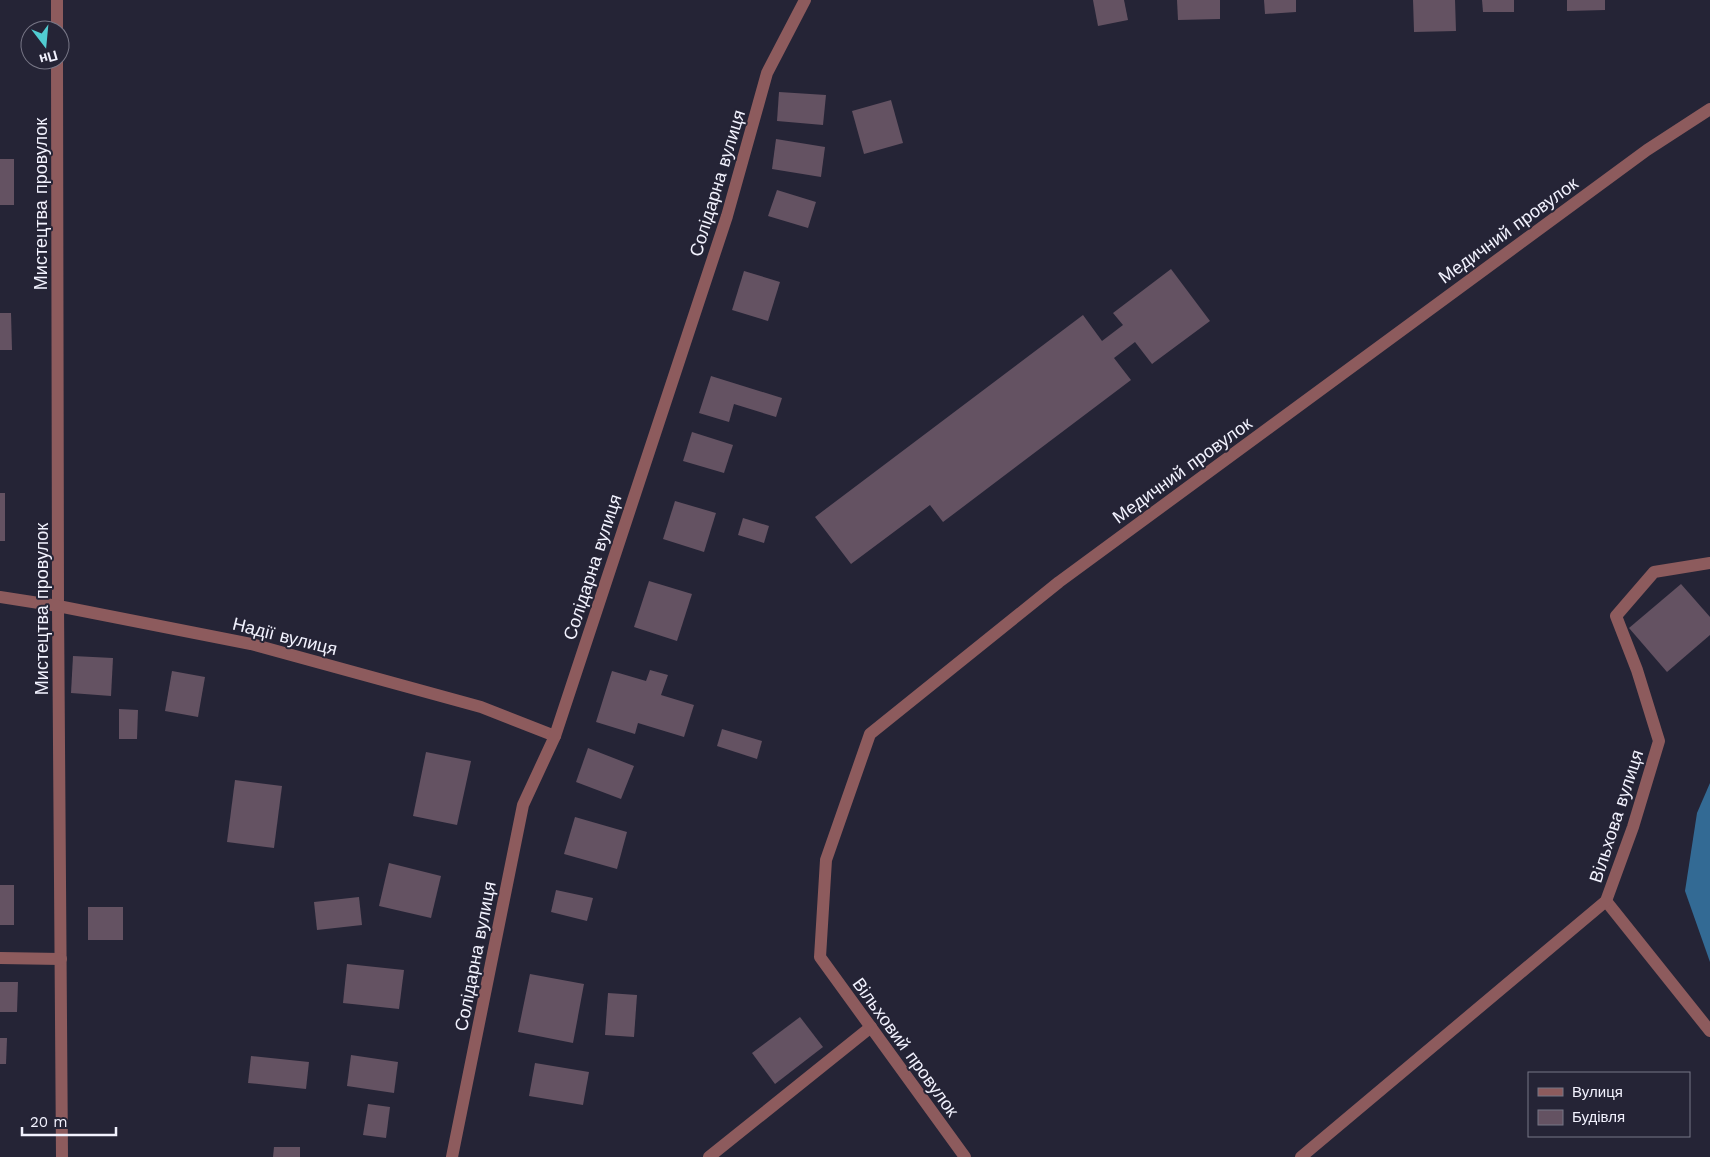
<svg xmlns="http://www.w3.org/2000/svg" width="1710" height="1157" font-family="'Work Sans',sans-serif">
<rect width="100%" height="100%" fill="#252436"/>
<polygon fill="#336a94" points="1710,783 1710,962 1685,891 1697,813"/>
<g fill="#645262">
<polygon points="1093,0 1124,0 1128,20 1098,26"/>
<polygon points="1177,0 1220,0 1220,19 1178,20"/>
<polygon points="1264,0 1296,0 1296,12 1265,14"/>
<polygon points="1413,0 1455,0 1456,31 1414,32"/>
<polygon points="1482,0 1514,0 1514,12 1483,12"/>
<polygon points="1567,0 1605,0 1605,10 1567,11"/>
<polygon points="779,92 826,95 823,125 777,121"/>
<polygon points="891,100 903,143 864,154 852,111"/>
<polygon points="776,139 825,147 821,177 772,169"/>
<rect x="0" y="159" width="14" height="46"/>
<polygon points="777,190 816,202 808,228 768,216"/>
<polygon points="1171,269 1210,321 1152,364 1135,342 1114,358 1131,380 943,522 930,505 851,564 815,517 1083,315 1102,341 1123,325 1113,313"/>
<polygon points="744,271 780,282 768,321 732,310"/>
<polygon points="0,313 11,313 12,350 0,350"/>
<polygon points="711,376 782,398 776,417 734,404 729,422 699,413"/>
<polygon points="692,432 733,445 724,473 683,461"/>
<rect x="0" y="493" width="5" height="48"/>
<polygon points="675,501 716,513 704,552 663,539"/>
<polygon points="743,518 769,526 764,543 738,535"/>
<polygon points="649,581 692,594 677,641 634,627"/>
<polygon points="1681,584 1710,617 1710,635 1667,672 1629,628"/>
<polygon points="73,656 113,658 111,696 71,693"/>
<polygon points="650,670 668,675 661,695 694,705 684,737 638,723 635,734 596,722 612,671 646,681"/>
<polygon points="172,671 205,677 198,717 165,711"/>
<polygon points="119,709 138,710 137,739 119,739"/>
<polygon points="722,729 762,741 757,759 717,746"/>
<polygon points="588,748 634,766 621,799 576,782"/>
<polygon points="426,752 471,761 457,825 413,816"/>
<polygon points="235,780 282,786 274,848 227,842"/>
<polygon points="575,817 627,832 617,869 564,854"/>
<polygon points="389,863 441,876 431,918 379,906"/>
<rect x="0" y="885" width="14" height="40"/>
<polygon points="556,890 593,898 587,921 551,912"/>
<polygon points="359,897 362,925 317,930 314,902"/>
<rect x="88" y="907" width="35" height="33"/>
<polygon points="347,964 404,970 399,1009 343,1003"/>
<polygon points="530,974 584,984 573,1043 518,1032"/>
<polygon points="0,982 18,982 17,1012 0,1012"/>
<polygon points="608,993 637,995 634,1037 605,1035"/>
<polygon points="800,1017 823,1047 775,1084 752,1053"/>
<polygon points="0,1038 7,1038 6,1064 0,1064"/>
<polygon points="351,1055 398,1062 394,1093 347,1086"/>
<polygon points="251,1056 309,1062 306,1089 248,1083"/>
<polygon points="535,1063 589,1072 583,1105 529,1096"/>
<polygon points="368,1104 390,1107 386,1138 363,1135"/>
<polygon points="274,1147 300,1147 300,1157 273,1157"/>
</g>
<g fill="none" stroke-linecap="round" stroke-linejoin="round">
<polyline stroke="#8d5b5d" stroke-width="12" points="709,1157 871,1027"/>
<g stroke="#8d5b5d" stroke-width="12">
<polyline points="57,0 57,30"/>
<polyline points="57,60 58,606 62,1157"/>
<polyline points="0,597 58,606 251,644 481,707 555,736"/>
<polyline points="1606,901 1710,1031"/>
<polyline points="0,958 61,959"/>
<polyline points="452,1157 523,805 555,736 727,216 767,73 805,0"/>
<polyline points="965,1157 820,957 826,860 870,734 1059,582 1647,150 1710,109"/>
<polyline points="1301,1157 1606,901 1633,827 1659,741 1637,670 1616,616 1654,572 1710,563"/>
</g>
</g>
<g text-anchor="middle" dominant-baseline="central" stroke-width="4" stroke-linejoin="round" paint-order="stroke">
<g font-size="18" fill="#f2f2fe" stroke="#252436">
<text transform="translate(717 183) rotate(-73)">Солідарна вулиця</text>
<text transform="translate(40 204) rotate(-90)">Мистецтва провулок</text>
<text transform="translate(1508 230) rotate(-36)">Медичний провулок</text>
<text transform="translate(1182 470) rotate(-36)">Медичний провулок</text>
<text transform="translate(592 567) rotate(-72)">Солідарна вулиця</text>
<text transform="translate(41 609) rotate(-90)">Мистецтва провулок</text>
<text transform="translate(285 636) rotate(14)">Надії вулиця</text>
<text transform="translate(1616 816) rotate(-72)">Вільхова вулиця</text>
<text transform="translate(475 956) rotate(-79)">Солідарна вулиця</text>
<text transform="translate(906 1047) rotate(54)">Вільховий провулок</text>
</g>
</g>
<rect x="1528" y="1072" width="162" height="65" fill="#252436" stroke="#777686"/>
<rect x="1538" y="1088" width="25" height="8" fill="#8d5b5d" stroke="#777686"/>
<text x="1572" y="1097" font-size="15" fill="#f2f2fe">Вулиця</text>
<rect x="1538" y="1110" width="25" height="15" fill="#645262" stroke="#777686"/>
<text x="1572" y="1122" font-size="15" fill="#f2f2fe">Будівля</text>
<g transform="translate(45 45) rotate(164)"><circle r="24" fill="#252436" stroke="#777686"/>
<path d="M0-4L9 19L0 12L-9 19Z" fill="#51ccd1"/>
<text y="-8" font-size="14" font-weight="bold" text-anchor="middle" fill="#f2f2fe">Пн</text>
</g>
<path d="M22 1127v8h94v-8" fill="none" stroke="#f2f2fe" stroke-width="2.5"/>
<text x="30" y="1127" font-size="15" fill="#f2f2fe" stroke="#252436" stroke-width="4" paint-order="stroke">20 m</text>
</svg>
